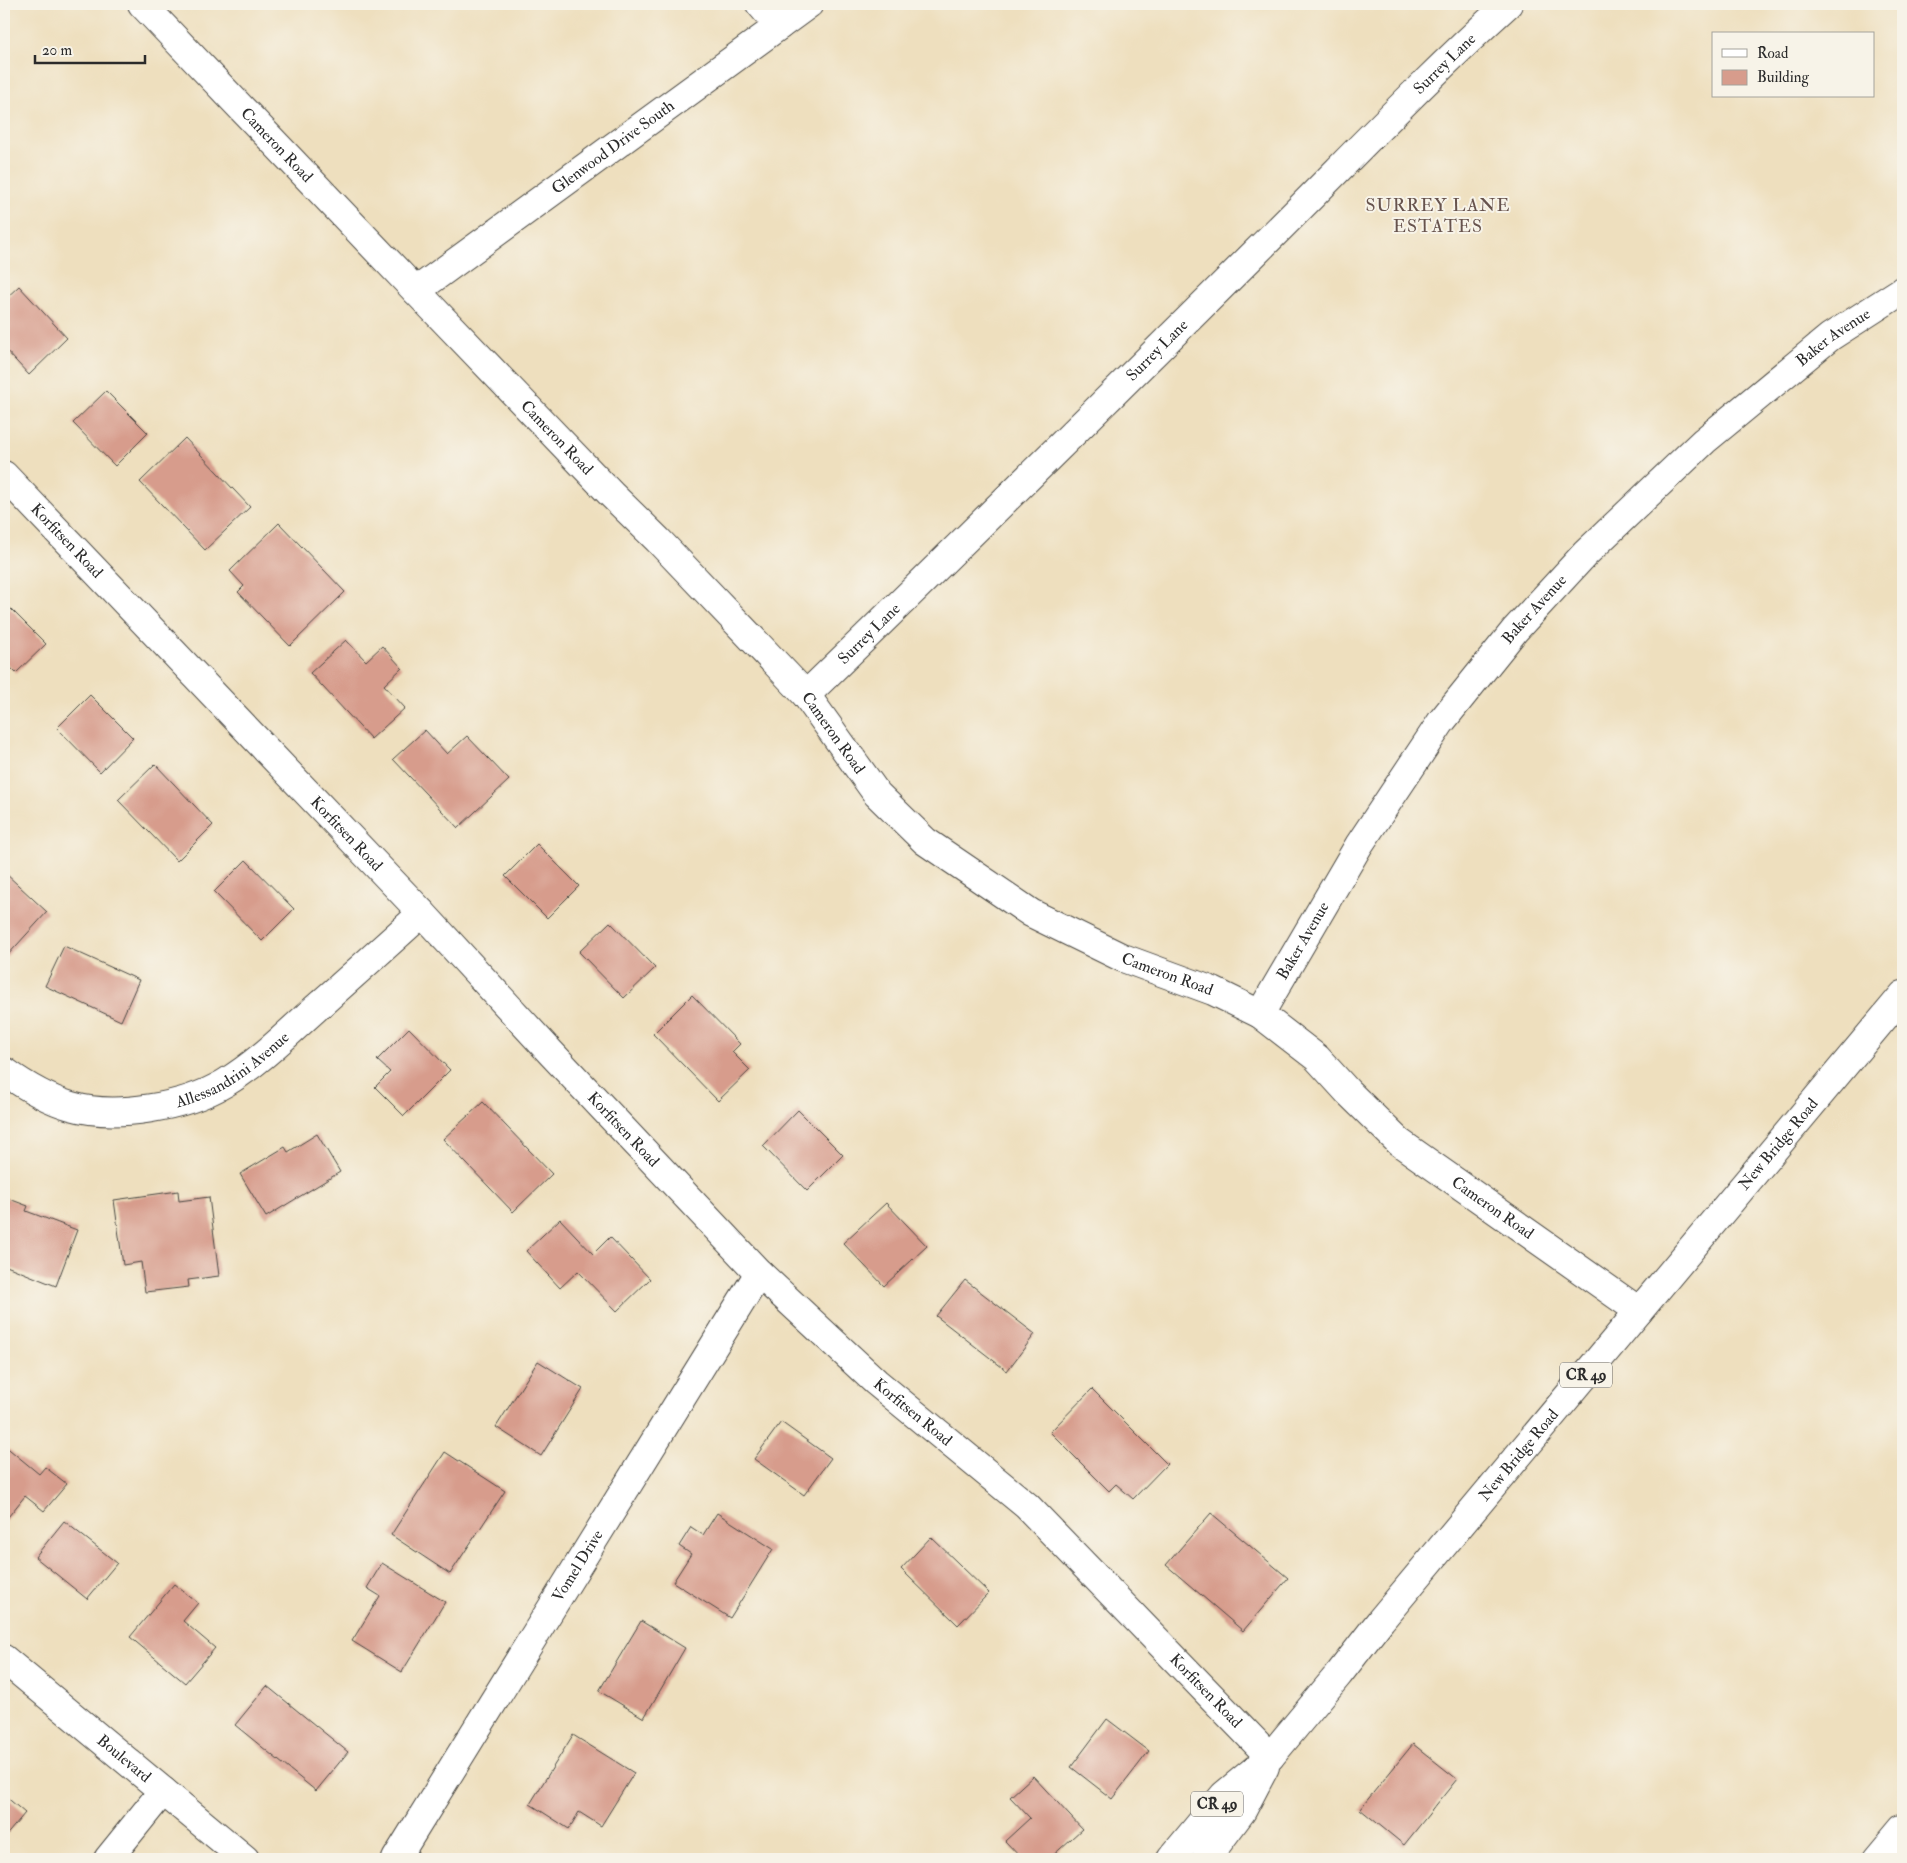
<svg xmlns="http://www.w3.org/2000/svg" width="1907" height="1863" font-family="'IM FELL Double Pica',serif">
<rect width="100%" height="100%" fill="#f7f3e8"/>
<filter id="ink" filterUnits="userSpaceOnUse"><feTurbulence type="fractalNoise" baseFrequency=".02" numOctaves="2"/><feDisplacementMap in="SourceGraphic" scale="10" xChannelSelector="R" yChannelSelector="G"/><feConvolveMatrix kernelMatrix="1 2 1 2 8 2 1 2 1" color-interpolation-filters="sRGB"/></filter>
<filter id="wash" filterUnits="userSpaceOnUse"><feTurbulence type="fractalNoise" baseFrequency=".0096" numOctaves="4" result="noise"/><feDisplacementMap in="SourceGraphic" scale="20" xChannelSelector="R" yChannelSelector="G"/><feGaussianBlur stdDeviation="1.12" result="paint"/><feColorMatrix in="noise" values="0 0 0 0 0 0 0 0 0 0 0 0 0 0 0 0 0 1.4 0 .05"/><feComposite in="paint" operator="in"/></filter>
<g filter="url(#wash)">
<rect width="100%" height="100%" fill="#eedfbe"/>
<g id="blocks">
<g fill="#d79c8c">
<polygon points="19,286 67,338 29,375 4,348 4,300"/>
<polygon points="106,391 148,433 115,466 73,423"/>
<polygon points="185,438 250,507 205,550 140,482"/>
<polygon points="279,523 345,592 290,646 238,592 244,586 230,571"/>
<polygon points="5,603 46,644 16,673 4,661 4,605"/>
<polygon points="346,640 366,661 382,646 402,668 384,685 405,708 371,739 310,673"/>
<polygon points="90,695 133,738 100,772 57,728"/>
<polygon points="425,730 447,754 467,736 509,780 458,828 393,759"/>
<polygon points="155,764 213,825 177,861 118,800"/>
<polygon points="537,844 579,886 547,918 505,876"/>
<polygon points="246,860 294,909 262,941 214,892"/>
<polygon points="4,872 47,912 6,957 4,955"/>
<polygon points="610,922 655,968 624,998 579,952"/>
<polygon points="64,946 139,980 121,1021 45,986"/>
<polygon points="692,995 740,1044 732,1052 750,1070 718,1101 653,1034"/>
<polygon points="409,1028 450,1070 404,1116 375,1087 390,1072 377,1060"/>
<polygon points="483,1102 552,1174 513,1212 443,1139"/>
<polygon points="798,1110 843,1155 807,1191 763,1146"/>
<polygon points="317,1134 340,1172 266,1217 240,1174 285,1147 288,1152"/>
<polygon points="178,1191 179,1201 209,1197 219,1276 188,1280 189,1287 145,1292 141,1262 123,1265 114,1200"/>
<polygon points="4,1197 28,1206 26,1211 77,1230 56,1286 4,1265"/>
<polygon points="886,1203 927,1246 884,1286 843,1243"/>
<polygon points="560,1219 593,1254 610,1237 650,1279 617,1311 578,1271 560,1288 526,1251"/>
<polygon points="965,1280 1035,1334 1007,1371 936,1316"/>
<polygon points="538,1361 583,1389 541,1456 496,1427"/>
<polygon points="1092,1389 1167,1464 1133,1499 1116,1484 1109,1491 1050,1432"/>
<polygon points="781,1422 831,1458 804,1495 754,1459"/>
<polygon points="4,1445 39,1474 45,1467 67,1484 44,1511 25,1496 4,1522"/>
<polygon points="445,1452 505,1491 450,1574 391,1535"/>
<polygon points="717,1513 773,1549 730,1618 673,1582 691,1554 679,1546 691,1527 703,1535"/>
<polygon points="1211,1513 1288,1578 1243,1631 1166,1565"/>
<polygon points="64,1521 117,1563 87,1599 35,1557"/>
<polygon points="931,1537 989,1593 958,1625 901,1569"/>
<polygon points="382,1563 445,1602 402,1672 352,1641 380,1596 367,1588"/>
<polygon points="174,1584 198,1603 183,1621 215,1648 185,1683 130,1637"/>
<polygon points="641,1621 685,1648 644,1718 599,1691"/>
<polygon points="267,1686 348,1752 316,1791 235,1725"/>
<polygon points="1107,1719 1149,1751 1112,1799 1071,1767"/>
<polygon points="573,1735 634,1773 601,1826 579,1812 569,1829 530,1804"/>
<polygon points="1413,1744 1457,1779 1404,1845 1360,1809"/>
<polygon points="1033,1776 1082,1829 1049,1859 1022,1859 1005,1841 1030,1818 1010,1797"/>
<polygon points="4,1795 25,1813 4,1838"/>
</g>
</g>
</g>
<g filter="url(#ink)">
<use href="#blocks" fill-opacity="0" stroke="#484641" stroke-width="1"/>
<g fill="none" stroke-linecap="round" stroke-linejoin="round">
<g stroke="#484641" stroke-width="30">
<g id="minor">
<path id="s1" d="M142 4 416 291 611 494 658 540 806 695 877 794 925 841 1031 913 1123 958 1213 991 1260 1014 1317 1058 1348 1092 1399 1142 1639 1311"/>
<polyline points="760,4 779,26"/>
<path id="s2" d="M416 291 809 4"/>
<path id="s3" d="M4 475 422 913 552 1054 759 1273 876 1382 1027 1506 1270 1757"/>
<path id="s4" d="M806 695C958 548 1108 399 1258 250 1341 168 1421 83 1508 4"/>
<path id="s5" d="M1260 1014 1359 845 1441 722 1515 630 1585 554 1704 441 1830 337 1903 290"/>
<path id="s6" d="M4 1071C25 1086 46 1099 71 1106 115 1119 185 1107 225 1083 258 1063 286 1035 315 1009 351 977 387 945 422 913"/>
<polyline points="108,1859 163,1791"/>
<path id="s7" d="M396 1859 759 1273"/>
<polyline points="1878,1859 1903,1829"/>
</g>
</g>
<g stroke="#484641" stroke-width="30">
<g id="tertiary">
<path id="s8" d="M4 1659 245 1859"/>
</g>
</g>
<g stroke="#484641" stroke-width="30">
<g id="primary">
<path id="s9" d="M1171 1859 1224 1795 1270 1757 1339 1674 1381 1620 1903 995"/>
<polyline points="1206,1859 1242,1811 1265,1767"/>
</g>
</g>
<use href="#minor" stroke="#fff" stroke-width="28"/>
<use href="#tertiary" stroke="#fff" stroke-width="28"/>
<use href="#primary" stroke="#fff" stroke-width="28"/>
</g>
</g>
<g text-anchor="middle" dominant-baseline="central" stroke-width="4" stroke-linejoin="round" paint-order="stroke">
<g fill="#f7f3e8" stroke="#686764" stroke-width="1">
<rect x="1560" y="1362.5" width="52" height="25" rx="4"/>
<rect x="1191" y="1791.5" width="52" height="25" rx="4"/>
</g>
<g font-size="15" font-weight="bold" fill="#2b2b2b">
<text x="1586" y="1375">CR 49</text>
<text x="1217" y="1804">CR 49</text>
</g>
<g font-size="16" fill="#2b2b2b" stroke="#f7f3e8">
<text stroke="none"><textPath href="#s4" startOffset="898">Surrey Lane</textPath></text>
<text stroke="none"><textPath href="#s1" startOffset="195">Cameron Road</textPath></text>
<text stroke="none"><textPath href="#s2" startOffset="244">Glenwood Drive South</textPath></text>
<text stroke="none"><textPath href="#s5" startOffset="895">Baker Avenue</textPath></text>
<text stroke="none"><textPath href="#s4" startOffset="492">Surrey Lane</textPath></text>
<text stroke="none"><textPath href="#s1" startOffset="600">Cameron Road</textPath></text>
<text stroke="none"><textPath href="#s3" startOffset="91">Korfitsen Road</textPath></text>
<text stroke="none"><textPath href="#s5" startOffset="490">Baker Avenue</textPath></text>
<text stroke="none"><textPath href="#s4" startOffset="88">Surrey Lane</textPath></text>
<text stroke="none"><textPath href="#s1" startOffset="1005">Cameron Road</textPath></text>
<text stroke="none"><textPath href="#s3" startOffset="496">Korfitsen Road</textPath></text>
<text stroke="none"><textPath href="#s5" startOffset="85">Baker Avenue</textPath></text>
<text stroke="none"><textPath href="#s1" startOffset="1425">Cameron Road</textPath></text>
<text stroke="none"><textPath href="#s6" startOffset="248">Allessandrini Avenue</textPath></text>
<text stroke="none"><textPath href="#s3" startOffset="901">Korfitsen Road</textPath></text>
<text stroke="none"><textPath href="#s9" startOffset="939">New Bridge Road</textPath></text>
<text stroke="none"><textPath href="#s1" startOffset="1830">Cameron Road</textPath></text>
<text stroke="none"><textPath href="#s3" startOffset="1306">Korfitsen Road</textPath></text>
<text stroke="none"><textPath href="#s9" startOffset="534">New Bridge Road</textPath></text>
<text stroke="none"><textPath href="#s7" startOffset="345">Vomel Drive</textPath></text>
<text stroke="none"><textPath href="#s3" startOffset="1711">Korfitsen Road</textPath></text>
<text stroke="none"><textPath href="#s8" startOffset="156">Boulevard</textPath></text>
</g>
<g font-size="18" letter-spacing="1" fill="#67534d" stroke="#f7f3e8">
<text x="1438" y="205">SURREY LANE<tspan x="1438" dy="21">ESTATES</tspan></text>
</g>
</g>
<rect width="1907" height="1863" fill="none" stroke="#f7f3e8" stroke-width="20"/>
<rect x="1712" y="32" width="162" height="65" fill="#f7f3e8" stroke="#a5a39c"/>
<rect x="1722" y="49" width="25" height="8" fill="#ffffff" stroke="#a5a39c"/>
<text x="1757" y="58" font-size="15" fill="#2b2b2b">Road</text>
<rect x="1722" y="70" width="25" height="15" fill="#d79c8c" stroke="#a5a39c"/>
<text x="1757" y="82" font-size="15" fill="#2b2b2b">Building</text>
<path d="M35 55v8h110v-8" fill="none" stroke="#2b2b2b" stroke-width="2.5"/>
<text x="42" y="55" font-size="15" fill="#2b2b2b" stroke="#f7f3e8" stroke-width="4" paint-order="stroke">20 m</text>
</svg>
